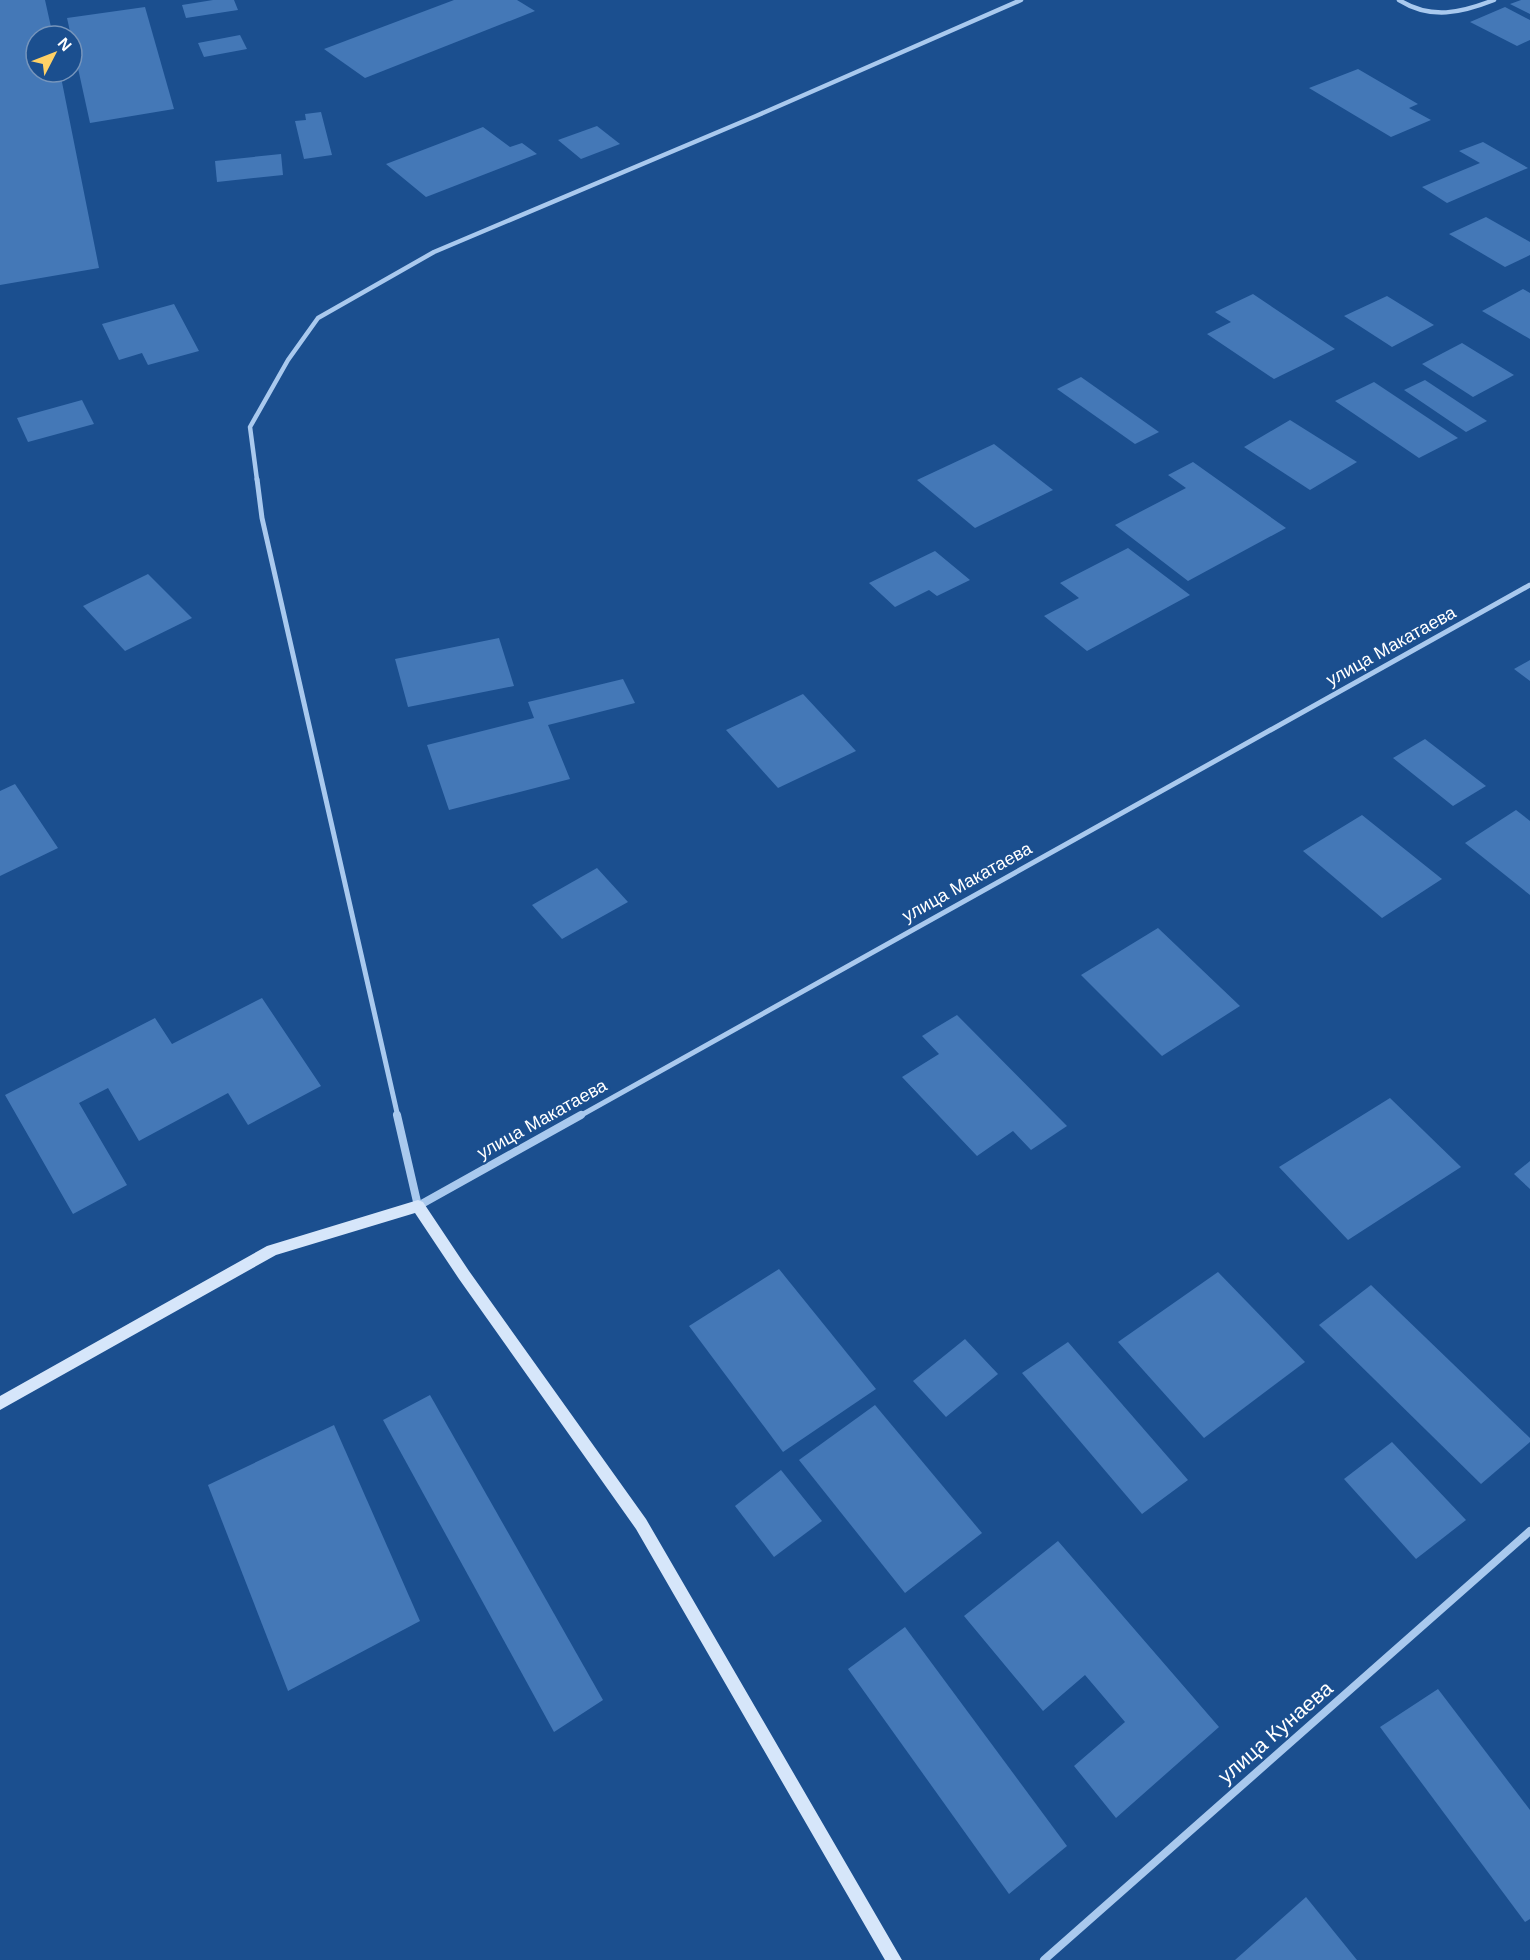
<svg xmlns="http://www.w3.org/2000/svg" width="1530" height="1960" font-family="Helvetica,sans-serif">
<rect width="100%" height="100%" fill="#1b4f8f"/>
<g fill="#4478b7">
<polygon points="0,0 45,0 53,36 36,36 36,72 60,72 99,268 0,285"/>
<polygon points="213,0 234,0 238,10 186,18 182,5"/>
<polygon points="454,0 517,0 535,11 365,78 324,49"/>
<polygon points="1521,0 1530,0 1530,14 1510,4"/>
<polygon points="145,7 174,109 90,123 67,18"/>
<polygon points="1505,7 1530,20 1530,40 1517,46 1470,22"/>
<polygon points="240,35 247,49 204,57 198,43"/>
<polygon points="1358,69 1418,104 1409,108 1431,120 1391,137 1309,88"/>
<polygon points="321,112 332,155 304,159 295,121 306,120 305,114"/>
<polygon points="597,126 620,144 581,159 558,140"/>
<polygon points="483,127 510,147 522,143 537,154 426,197 386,164"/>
<polygon points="1483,142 1528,168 1447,203 1422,187 1480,163 1459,151"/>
<polygon points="281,154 283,175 217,182 215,161"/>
<polygon points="1486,217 1530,242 1530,255 1505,267 1449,234"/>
<polygon points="1523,289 1530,293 1530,339 1482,311"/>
<polygon points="1253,294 1335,349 1274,379 1207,334 1231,322 1215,312"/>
<polygon points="1387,296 1434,325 1392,347 1344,316"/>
<polygon points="174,304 199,351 148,365 142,353 119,360 102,324"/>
<polygon points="1462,343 1514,375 1473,397 1422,364"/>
<polygon points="1081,377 1159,432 1135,444 1057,389"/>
<polygon points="1425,380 1487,421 1466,432 1404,390"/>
<polygon points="1374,382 1458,438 1419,458 1335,401"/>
<polygon points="82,400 94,424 28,442 17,418"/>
<polygon points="1290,420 1357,462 1310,490 1244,447"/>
<polygon points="994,444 1053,490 975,528 917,480"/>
<polygon points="1193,462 1286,528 1188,581 1115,525 1186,488 1168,475"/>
<polygon points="1128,548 1190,595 1087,651 1044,616 1079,598 1060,583"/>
<polygon points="935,551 970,580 937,596 929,590 895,607 869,583"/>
<polygon points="148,574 192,618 125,651 83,606"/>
<polygon points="499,638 514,686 408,707 395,659"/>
<polygon points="1530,660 1530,681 1514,669"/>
<polygon points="623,679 635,703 548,725 570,779 449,810 427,745 534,718 528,702"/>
<polygon points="803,694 856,751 778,788 726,730"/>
<polygon points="1425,739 1486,786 1453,806 1393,758"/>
<polygon points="15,784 58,848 0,876 0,791"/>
<polygon points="1516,810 1530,821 1530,895 1465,843"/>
<polygon points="1362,815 1442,879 1382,918 1303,851"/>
<polygon points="597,868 628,902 562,939 532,905"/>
<polygon points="1158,928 1240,1006 1162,1056 1081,975"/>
<polygon points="262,998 321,1086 248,1125 228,1093 139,1141 108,1088 79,1103 127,1185 73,1214 5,1095 155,1018 172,1044"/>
<polygon points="957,1015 1067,1126 1031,1150 1013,1131 977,1156 902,1077 939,1054 922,1036"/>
<polygon points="1390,1098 1461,1167 1348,1240 1279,1167"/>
<polygon points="1530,1161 1530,1189 1514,1174"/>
<polygon points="779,1269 876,1389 783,1452 689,1326"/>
<polygon points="1218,1272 1305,1362 1204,1438 1118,1342"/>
<polygon points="1371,1285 1530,1438 1530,1442 1481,1484 1319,1325"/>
<polygon points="965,1339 998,1374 946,1417 913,1381"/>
<polygon points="1068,1342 1188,1480 1142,1514 1022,1373"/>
<polygon points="430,1395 603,1700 554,1732 383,1420"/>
<polygon points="875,1405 982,1533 905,1593 799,1460"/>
<polygon points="334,1425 420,1621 288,1691 208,1485"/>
<polygon points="1392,1442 1466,1520 1416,1559 1344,1479"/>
<polygon points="781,1470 822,1521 774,1557 735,1506"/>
<polygon points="1058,1541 1219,1727 1116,1818 1074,1766 1125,1722 1085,1675 1043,1711 964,1616"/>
<polygon points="905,1627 1067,1846 1009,1894 848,1669"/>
<polygon points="1438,1689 1530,1810 1530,1919 1525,1922 1380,1727"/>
<polygon points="1306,1897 1357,1960 1235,1960"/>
</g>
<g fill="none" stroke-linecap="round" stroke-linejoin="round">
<g stroke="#a9c9ee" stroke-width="4.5">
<path d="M1399 0C1431 20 1461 13 1494 0"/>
<polyline points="257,480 250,427 288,360 318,318 434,252 756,116 1021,0"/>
</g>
<g stroke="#a9c9ee" stroke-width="5">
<polyline points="257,479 262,518 398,1117"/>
<polyline points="578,1117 1530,585"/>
</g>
<g stroke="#a9c9ee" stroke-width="8">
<polyline points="397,1115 418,1206 581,1115"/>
<polyline points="1044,1960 1530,1531"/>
</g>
<polygon fill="#d6e6fa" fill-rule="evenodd" points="418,1200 423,1202 469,1271 646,1519 902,1960 885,1960 636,1529 459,1279 415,1213 276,1255 0,1410 0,1396 267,1246"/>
</g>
<g text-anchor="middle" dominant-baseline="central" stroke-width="4.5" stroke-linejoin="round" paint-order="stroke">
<g font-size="18" fill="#fff" stroke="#1b4f8f">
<text transform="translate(1391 646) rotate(-29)">улица Макатаева</text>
<text transform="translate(967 882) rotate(-29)">улица Макатаева</text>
<text transform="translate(542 1119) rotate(-29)">улица Макатаева</text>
</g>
<g font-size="21" fill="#fff" stroke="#1b4f8f">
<text transform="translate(1275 1732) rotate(-41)">улица Кунаева</text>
</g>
</g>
<g transform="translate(54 54) rotate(48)"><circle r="28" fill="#1b4f8f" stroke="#7695bc" stroke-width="1.5"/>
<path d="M0-4.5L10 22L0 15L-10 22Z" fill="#ffd166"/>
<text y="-9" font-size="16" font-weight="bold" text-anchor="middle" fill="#ffffff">N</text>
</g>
</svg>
